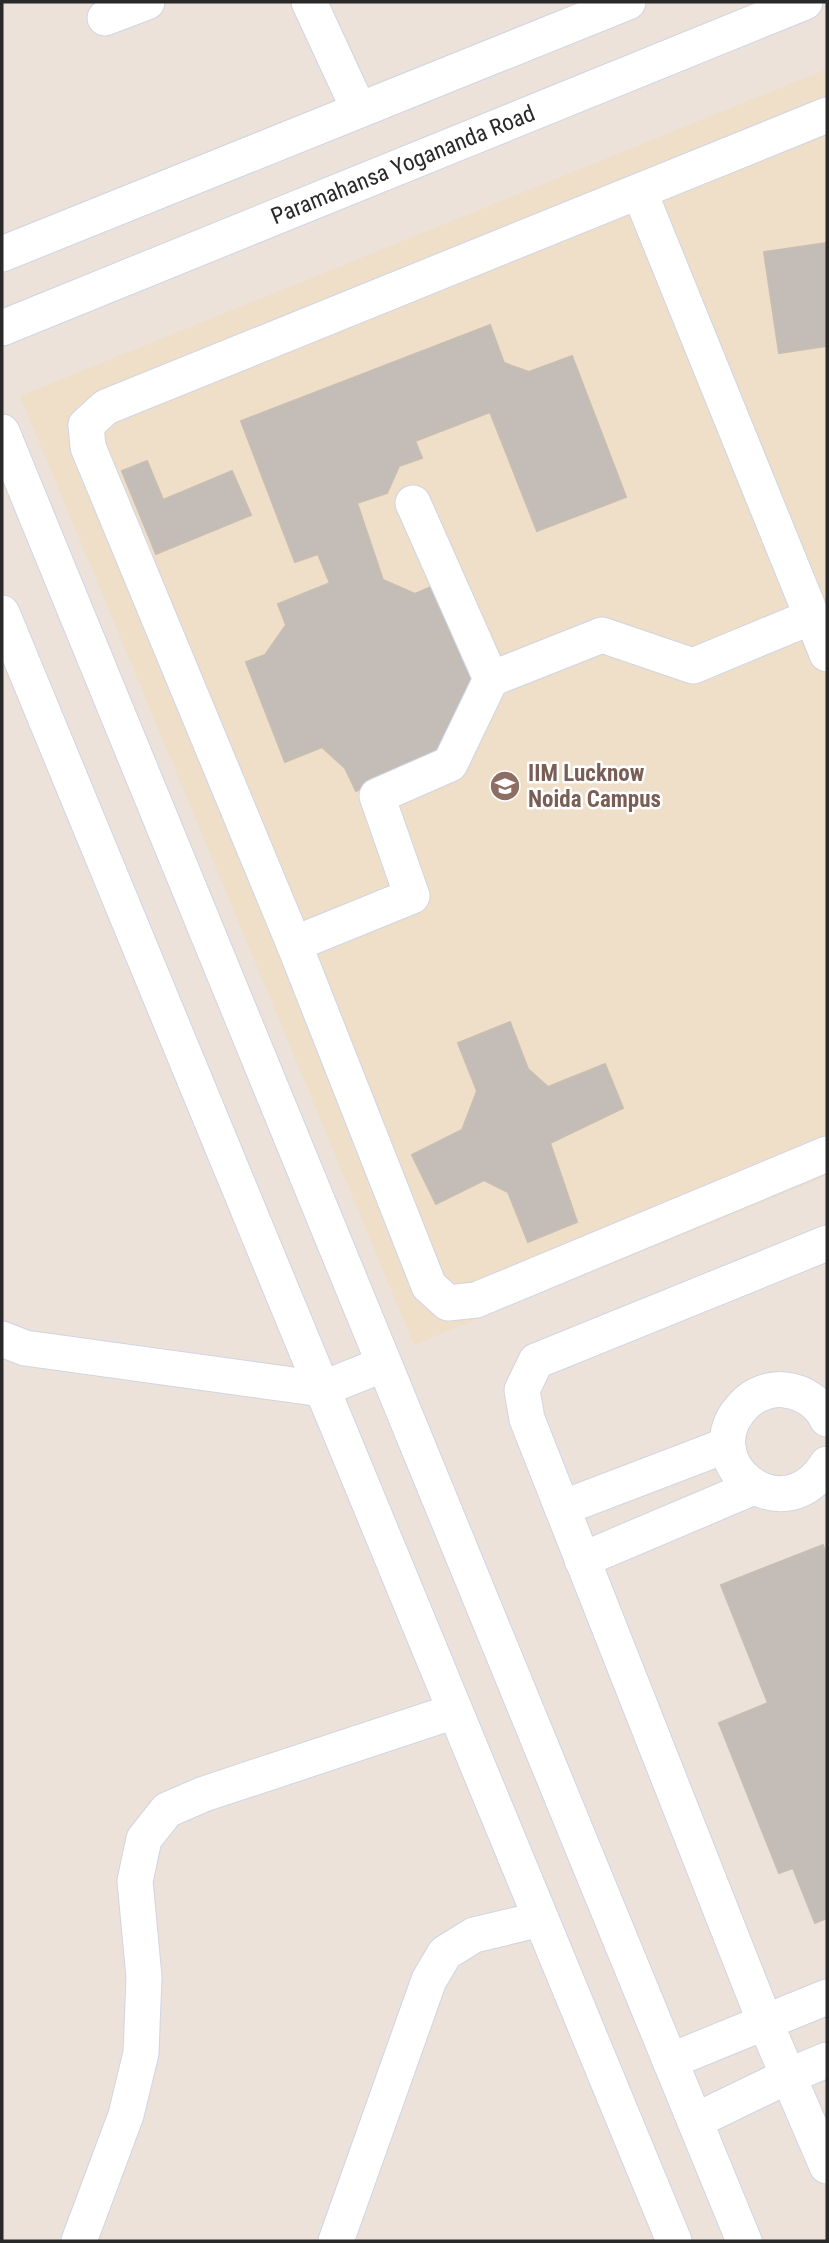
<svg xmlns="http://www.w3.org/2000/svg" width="829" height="2243" font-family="'Roboto Condensed',sans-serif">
<rect width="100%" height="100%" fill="#ece2da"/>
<polygon fill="#efdec8" points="827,69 827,1176 414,1345 20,396"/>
<g fill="#c4bcb6" stroke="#c7beb3" stroke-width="2">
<polygon points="827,243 827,346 779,353 764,252"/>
<polygon points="490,325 504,363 529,372 572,356 626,497 537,531 490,412 415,441 422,458 399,466 387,493 357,503 383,580 415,594 440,583 475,663 448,749 356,791 345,768 322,747 285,762 246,662 265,655 286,625 278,604 330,583 318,554 295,562 241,421"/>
<polygon points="147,461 163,500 232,471 251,515 156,554 122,471"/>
<polygon points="510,1022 528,1069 548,1087 605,1064 623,1108 550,1143 577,1222 528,1242 508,1192 484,1180 436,1204 412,1155 462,1130 477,1091 458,1043"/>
<polygon points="823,1545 827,1557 827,1918 815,1923 793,1868 779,1873 719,1723 768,1703 721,1585"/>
</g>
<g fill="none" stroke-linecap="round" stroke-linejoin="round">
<g stroke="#cfd5e3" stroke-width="37">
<g id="minor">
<polyline points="309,2 359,110"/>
<polyline points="105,18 147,2"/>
<polyline points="827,115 106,407 86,425 88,447 294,944 429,1286 448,1303 476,1300 827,1154"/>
<polyline points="640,193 827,654"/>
<polyline points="2,254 628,2"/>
<polyline points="2,328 805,2"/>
<polyline points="2,432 744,2241"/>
<polyline points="413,503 491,679"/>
<polyline points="2,613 674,2241"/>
<polyline points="294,944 412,896 377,796 450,764 491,679 602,635 693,666 811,617"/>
<polyline points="827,1243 536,1361 522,1390 527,1419 765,2022 827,2166"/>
<polyline points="2,1339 25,1348 322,1389 384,1364"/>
<path d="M827 1419C820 1403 803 1392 785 1390 771 1388 755 1394 745 1404 689 1459 782 1537 827 1464"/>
<polyline points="562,1508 727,1445"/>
<polyline points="582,1560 754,1487"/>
<polyline points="670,2061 827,1997"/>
<polyline points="695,2121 788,2076 827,2060"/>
<polyline points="79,2241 126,2115 141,2053 144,1977 135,1881 144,1839 167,1810 204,1794 455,1711"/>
<polyline points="336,2241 429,1980 445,1953 474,1935 541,1919"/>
</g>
</g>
<use href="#minor" stroke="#fff" stroke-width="35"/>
</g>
<defs>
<g id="university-disc" transform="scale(1.575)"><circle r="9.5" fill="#8d6e63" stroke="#fff"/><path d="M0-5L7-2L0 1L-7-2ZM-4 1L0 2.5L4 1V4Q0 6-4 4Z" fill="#fff"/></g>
</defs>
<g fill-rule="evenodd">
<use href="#university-disc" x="505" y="786"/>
</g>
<g text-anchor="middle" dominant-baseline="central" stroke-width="5" stroke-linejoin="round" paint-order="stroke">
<g font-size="23" fill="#292929" stroke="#fff">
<text transform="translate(403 165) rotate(-22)">Paramahansa Yogananda Road</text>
</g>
<g font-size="23" font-weight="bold" fill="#785e54" stroke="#fff" text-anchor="start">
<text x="528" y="773">IIM Lucknow<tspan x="528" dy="26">Noida Campus</tspan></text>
</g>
</g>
<rect width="829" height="2243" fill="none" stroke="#292929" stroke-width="7"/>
</svg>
